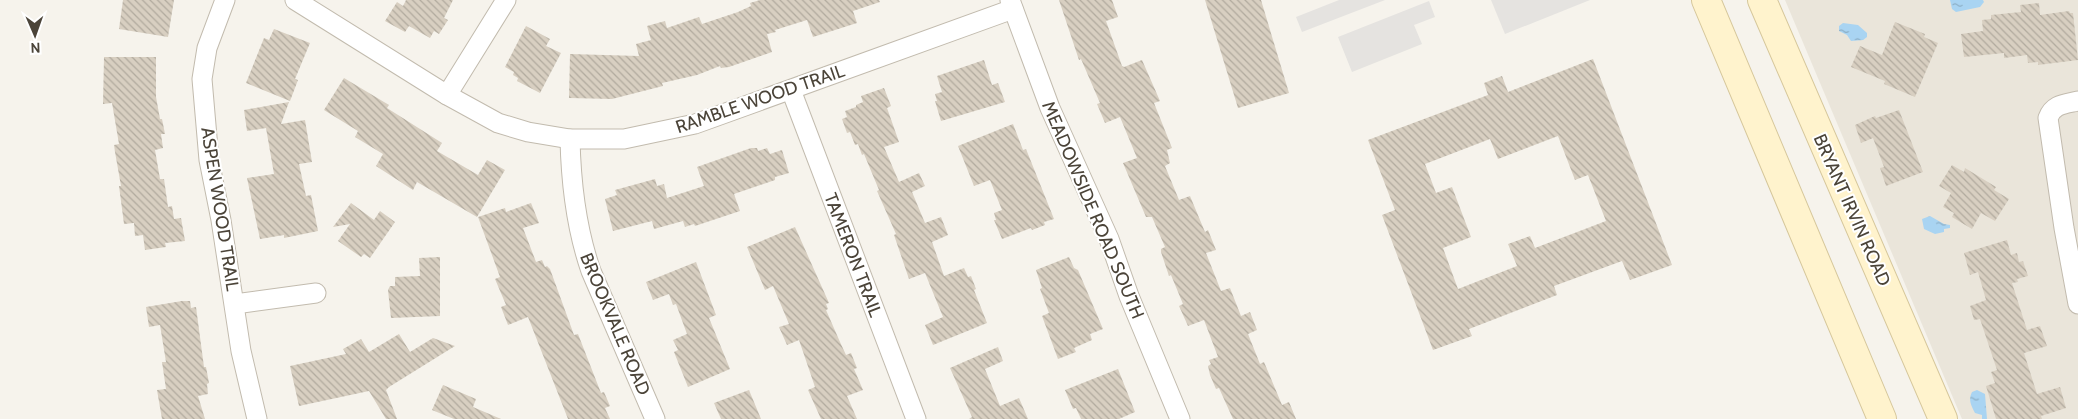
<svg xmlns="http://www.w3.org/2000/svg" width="2078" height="419" font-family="Cabin,sans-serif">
<defs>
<pattern id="water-ripples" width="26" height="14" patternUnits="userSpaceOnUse" patternTransform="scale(1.25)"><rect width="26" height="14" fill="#a9d4f2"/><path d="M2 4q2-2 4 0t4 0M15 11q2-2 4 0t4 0" fill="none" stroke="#8caec5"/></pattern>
<pattern id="building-back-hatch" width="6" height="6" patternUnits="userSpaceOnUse" patternTransform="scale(1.25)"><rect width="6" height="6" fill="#d8cfc1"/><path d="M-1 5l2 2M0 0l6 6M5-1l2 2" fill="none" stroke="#b1aa9e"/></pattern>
</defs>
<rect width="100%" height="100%" fill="#f6f3ec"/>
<polygon fill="#eae5da" points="1785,0 2078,0 2078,419 1962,419"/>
<g fill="#e5e3e0">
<polygon points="1339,0 1385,0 1302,32 1296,17"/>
<polygon points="1491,0 1590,0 1505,34"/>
<polygon points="1429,1 1435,17 1414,25 1422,44 1352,72 1338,37"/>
</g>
<g fill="url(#water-ripples)">
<polygon points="1950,0 1983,0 1984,2 1980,7 1956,12 1952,9"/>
<polygon points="1843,23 1858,25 1867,33 1867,37 1863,40 1851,41 1847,35 1839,31 1839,26"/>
<polygon points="1930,216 1944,224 1950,225 1950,228 1944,229 1944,232 1935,234 1924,229 1922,219"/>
<path d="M1977 390 1985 394 1987 419H1982V415L1975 413C1971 405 1968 400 1972 392Z"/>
</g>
<g fill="url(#building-back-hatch)" fill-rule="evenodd">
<polygon points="123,0 174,0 168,37 119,29"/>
<polygon points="406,0 453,0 444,18 448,20 439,34 434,31 430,38 409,26 405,32 385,21 397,2 403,6"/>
<polygon points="760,0 879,0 880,2 853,11 857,23 813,37 807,20 775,30 776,32 767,34 772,52 729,67 721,68 720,66 697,75 662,83 663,86 612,99 569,98 570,54 639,56 636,44 651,40 647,26 665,21 667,28 699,17 702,24 738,12 751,6 750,3"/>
<polygon points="1059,0 1112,0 1118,17 1106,21 1122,66 1124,67 1142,60 1160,101 1154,103 1172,148 1167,150 1170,163 1165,166 1179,200 1190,196 1205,232 1208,230 1216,250 1206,253 1221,291 1230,288 1241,316 1250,312 1257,330 1248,334 1260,364 1264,362 1282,405 1289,402 1296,419 1233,419 1219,388 1216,389 1210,375 1208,366 1211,364 1209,360 1218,357 1204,320 1188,326 1179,306 1183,304 1171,275 1169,276 1161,252 1161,249 1165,247 1152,217 1146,217 1123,163 1137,158 1120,117 1105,123 1097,104 1100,103 1081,59 1079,60"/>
<polygon points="1205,0 1261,0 1289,93 1238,108"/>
<polygon points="2039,3 2040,15 2069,11 2070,13 2073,13 2078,60 2038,65 2038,62 2028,63 2027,55 2004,58 2004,53 1964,57 1961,34 1983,31 1982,20 1991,19 1991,15 2021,12 2020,5"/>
<polygon points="1895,22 1925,34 1924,37 1938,43 1915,97 1884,84 1885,81 1851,67 1860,46 1882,55"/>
<polygon points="526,26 550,39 546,46 561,53 540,93 517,81 518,78 513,75 514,72 505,67"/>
<polygon points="274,29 310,43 295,79 298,80 290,101 246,83 264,38 269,40"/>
<polygon points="104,57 156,57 156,97 160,119 162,119 165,134 161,134 163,148 155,150 160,179 164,179 168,207 172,206 174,219 181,218 185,241 165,243 166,247 145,250 143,235 135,236 134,223 124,224 119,186 121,186 115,152 114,145 119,144 112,103 103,104"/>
<path d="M1593 59 1672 265 1630 280 1622 261 1554 286 1557 295 1469 329 1472 336 1433 350 1382 215 1395 210 1368 140 1488 95 1484 83 1502 76 1508 92ZM1558 136 1575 180 1588 175 1606 221 1535 248 1530 236 1508 244 1517 266 1458 289 1443 248 1471 237 1452 187 1436 193 1425 164 1490 139 1498 159Z"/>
<polygon points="984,60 992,85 998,83 1005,102 941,121 935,101 937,101 935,94 942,92 937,76"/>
<polygon points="344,78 389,105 387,108 442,143 437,151 478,175 487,160 505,170 477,217 417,182 413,190 376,166 383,154 355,137 358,131 324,110"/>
<polygon points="884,88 891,106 887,108 899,142 884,147 899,182 919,173 925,186 912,192 925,223 941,217 948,235 932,242 944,276 964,268 968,277 971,276 976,289 974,290 987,323 933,345 925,325 943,317 925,273 909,279 894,235 896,234 877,191 879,190 864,154 862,155 858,144 855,145 850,132 847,133 842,119 847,117 845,111 856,107 856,105 863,102 861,96"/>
<polygon points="289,102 281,124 305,120 312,162 299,164 306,196 311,195 318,231 284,238 284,235 260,239 247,178 274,174 266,128 247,131 244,110"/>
<polygon points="1899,110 1923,172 1886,186 1880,168 1884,167 1873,138 1861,143 1855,125 1875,116 1876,118"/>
<polygon points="1013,124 1023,150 1026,149 1054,219 1044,222 1045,225 1032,230 1031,228 1002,239 994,220 996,220 994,213 1002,210 990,180 974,186 958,146"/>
<polygon points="751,148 757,148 758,151 767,148 770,154 782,150 789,173 775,177 775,180 734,194 740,211 695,226 694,224 685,227 683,221 654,229 652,221 613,231 605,199 617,195 615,190 655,179 657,186 664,184 667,198 704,186 697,167"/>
<polygon points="1952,165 1964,172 1965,168 1996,187 1994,190 2009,199 1995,221 1981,213 1972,229 1952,217 1954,213 1943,207 1951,193 1939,186"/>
<polygon points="351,203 374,220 380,211 395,222 370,258 364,254 361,257 338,241 350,224 333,227"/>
<polygon points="531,203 539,223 523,228 536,262 542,260 545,267 547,266 550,269 574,335 578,334 601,393 604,392 610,406 605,408 610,419 568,419 528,317 508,325 501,307 506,305 495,279 500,277 478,217 505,208 506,212"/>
<polygon points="795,227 829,303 826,304 828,309 826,310 840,342 846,355 851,353 857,368 854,369 863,390 847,396 857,419 821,419 808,390 815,387 799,340 787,345 779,327 789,324 773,286 765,290 747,247"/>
<polygon points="2007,240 2011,255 2017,253 2019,262 2023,261 2028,276 2017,279 2018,282 2012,283 2027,330 2040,326 2047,346 2024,353 2037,394 2060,387 2066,408 2041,416 2042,419 1996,419 1986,386 1995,383 1991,372 1997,370 1980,319 1974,320 1970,306 1986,300 1978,272 1970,275 1964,253"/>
<polygon points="440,257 440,316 391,318 388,290 390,286 395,286 395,277 420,276 419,258"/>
<polygon points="1069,257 1074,268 1078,270 1103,329 1090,334 1092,340 1074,348 1076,352 1058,359 1042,316 1049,313 1040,289 1042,288 1036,270"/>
<polygon points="696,262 716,315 709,318 730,369 688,387 674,352 678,350 673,340 687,334 676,304 673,305 669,294 653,300 646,282"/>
<polygon points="182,301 190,301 191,308 196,307 204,367 206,367 209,383 207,384 208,394 198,396 205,419 162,419 157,390 166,389 162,362 166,362 160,325 149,327 146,307"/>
<polygon points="399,334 410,352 433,338 455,346 389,387 386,390 397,419 386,419 369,391 299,406 290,366 346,354 343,349 361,339 369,352"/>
<polygon points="998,347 1003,361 985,369 1000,406 1019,398 1028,419 969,419 972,417 950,368"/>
<polygon points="1118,369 1135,412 1119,419 1081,419 1076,408 1073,409 1065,390"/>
<polygon points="443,385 476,399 473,407 501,419 454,419 432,410"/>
<polygon points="749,390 761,419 721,419 714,403"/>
</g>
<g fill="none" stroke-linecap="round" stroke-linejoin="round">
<g stroke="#c2bbae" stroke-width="21">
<g id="minor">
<polyline points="225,0 207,48 202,79 209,160 221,220 241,351 257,419"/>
<polyline points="295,0 447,95 498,123 528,132 570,139 624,139 695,124 1013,9"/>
<polyline points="1010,0 1050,108 1109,239 1129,296 1180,419"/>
<polyline points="791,90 916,419"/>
<polyline points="447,95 506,0"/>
<path d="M2078 101C2065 104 2053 104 2048 118L2064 228 2078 304"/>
<path d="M570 139C571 184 576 228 591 271L655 419"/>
<polyline points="235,304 316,293"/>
</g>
</g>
<g stroke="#d6c79b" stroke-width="30">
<g id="secondary">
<polyline points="1706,0 1882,419"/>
<polyline points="1762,0 1943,419"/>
</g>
</g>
<use href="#minor" stroke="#fff" stroke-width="19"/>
<use href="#secondary" stroke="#fff3cd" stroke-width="28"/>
</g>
<g text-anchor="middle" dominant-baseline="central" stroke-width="4" stroke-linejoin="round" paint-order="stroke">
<g font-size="18" fill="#4b4439" stroke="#fff">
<text transform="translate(760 99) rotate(-19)">RAMBLE WOOD TRAIL</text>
<text transform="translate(220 209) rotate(81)">ASPEN WOOD TRAIL</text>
<text transform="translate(1093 210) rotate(67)">MEADOWSIDE ROAD SOUTH</text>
<text transform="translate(1852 210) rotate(66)">BRYANT IRVIN ROAD</text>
<text transform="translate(853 255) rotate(69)">TAMERON TRAIL</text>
<text transform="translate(615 324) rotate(67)">BROOKVALE ROAD</text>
</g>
</g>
<g transform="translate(35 35) rotate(178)" stroke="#ffffff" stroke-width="4" paint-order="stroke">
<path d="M0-4L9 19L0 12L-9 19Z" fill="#4b4439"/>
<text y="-8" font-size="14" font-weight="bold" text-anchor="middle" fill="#4b4439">N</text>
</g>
</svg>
